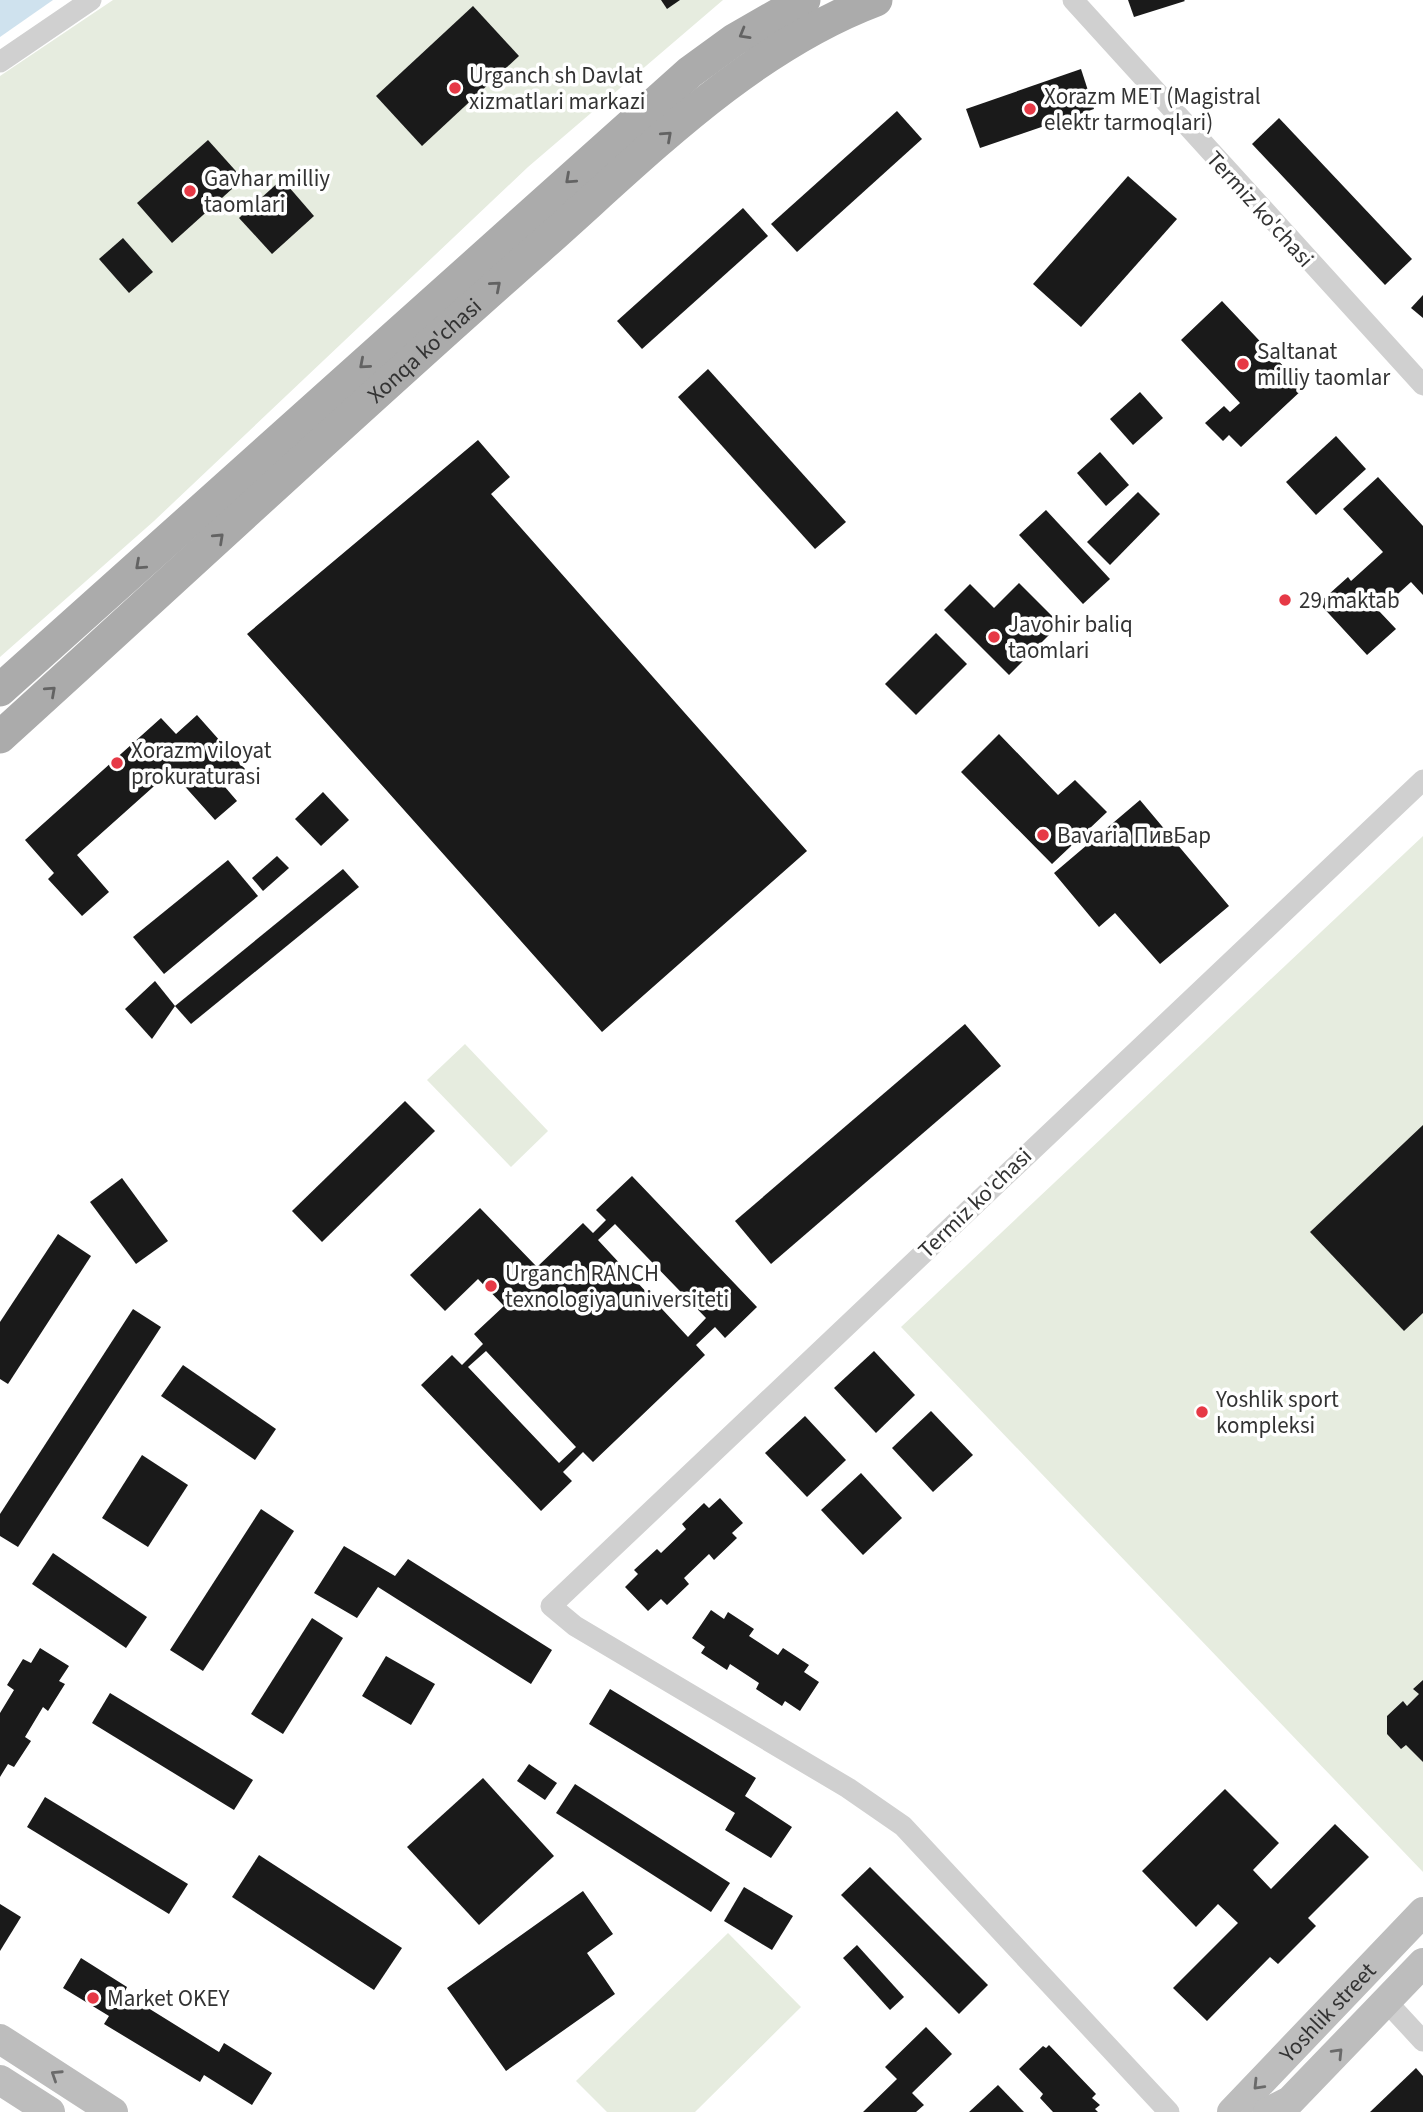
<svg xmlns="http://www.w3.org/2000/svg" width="1423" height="2112" font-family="'Source Sans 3',sans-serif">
<rect width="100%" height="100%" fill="#fff"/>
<g fill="#e6ecdf">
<polygon points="113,0 723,0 528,167 154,521 0,657 0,76"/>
<polygon points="1423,836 1423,1872 901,1327"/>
<polygon points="465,1044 548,1131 511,1167 427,1080"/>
<polygon points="728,1933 801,2007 695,2112 607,2112 576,2081"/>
</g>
<polygon fill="#cfe2ee" points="0,0 53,0 0,37"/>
<g fill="#1a1a1a" fill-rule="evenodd">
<polygon points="661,0 680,0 667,9"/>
<polygon points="1128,0 1184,0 1185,1 1134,17"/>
<polygon points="473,6 519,56 422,146 376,96"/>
<polygon points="1081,69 1094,109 980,148 966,109"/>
<polygon points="897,111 922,139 797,252 771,224"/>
<polygon points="1279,118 1412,259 1385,285 1252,144"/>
<polygon points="208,140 243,179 172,243 137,203"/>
<polygon points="1128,176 1177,219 1081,327 1033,284"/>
<polygon points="282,179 314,216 272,254 239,218"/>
<polygon points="743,208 768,236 642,349 617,321"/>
<polygon points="123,238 153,272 129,293 99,259"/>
<polygon points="1423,295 1423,318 1411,308"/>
<polygon points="1222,301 1304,388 1241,447 1229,435 1223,441 1205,423 1224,406 1230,412 1240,403 1181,340"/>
<polygon points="708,369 846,522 815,549 678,397"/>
<polygon points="1140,392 1163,418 1133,445 1110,419"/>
<polygon points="1336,436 1366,469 1316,515 1286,482"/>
<polygon points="478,440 510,477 491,494 807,851 602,1032 247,634"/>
<polygon points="1100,452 1129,485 1106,506 1077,473"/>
<polygon points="1378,477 1423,526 1423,595 1411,582 1379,611 1396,629 1367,655 1319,603 1348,577 1351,581 1383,552 1343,509"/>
<polygon points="1138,492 1160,514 1110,565 1087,542"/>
<polygon points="1046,510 1110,579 1083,604 1019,535"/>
<polygon points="1019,583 1060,624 1009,675 944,610 970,584 994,608"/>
<polygon points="936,633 967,664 916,715 885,684"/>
<polygon points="197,715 245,769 225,787 237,801 215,820 171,771 77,855 109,892 82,916 48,879 54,873 25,840 161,718 176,734"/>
<polygon points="999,734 1058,795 1075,780 1107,812 1052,864 961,772"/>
<polygon points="323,792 349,820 321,846 295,819"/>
<polygon points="1140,800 1229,906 1160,964 1115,913 1099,927 1054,873"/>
<polygon points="277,856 289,868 263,891 252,878"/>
<polygon points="228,860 258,896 164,974 133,937"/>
<polygon points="343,869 359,887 191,1024 175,1006"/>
<polygon points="155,981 175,1006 152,1039 125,1009"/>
<polygon points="965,1024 1001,1066 771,1264 735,1221"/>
<polygon points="405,1101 435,1131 322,1242 292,1211"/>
<polygon points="1423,1125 1423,1313 1404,1331 1310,1232"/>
<path d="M632 1176 757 1307 725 1338 715 1327 696 1345 705 1355 593 1462 583 1452 563 1472 572 1481 541 1511 421 1385 452 1355 462 1365 483 1344 474 1334 504 1306 478 1279 445 1311 410 1275 480 1208 537 1267 583 1223 593 1233 606 1220 596 1210ZM615 1224 706 1318 688 1337 598 1240ZM486 1351 576 1447 559 1463 468 1367Z"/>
<polygon points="122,1178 168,1241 136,1264 90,1202"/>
<polygon points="58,1234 91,1256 8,1384 0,1379 0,1322"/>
<polygon points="133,1309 161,1327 18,1547 0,1536 0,1514"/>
<polygon points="874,1351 915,1395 876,1433 834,1388"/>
<polygon points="183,1365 276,1429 255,1460 161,1396"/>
<polygon points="931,1411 973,1455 933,1492 892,1448"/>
<polygon points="805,1416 846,1460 807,1497 765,1453"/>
<polygon points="142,1455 188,1485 148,1547 102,1518"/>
<polygon points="861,1473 902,1518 863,1555 821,1510"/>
<polygon points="720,1498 743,1523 732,1533 737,1538 714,1560 709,1554 684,1578 689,1584 667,1605 661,1599 648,1611 625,1587 638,1574 634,1570 657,1549 661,1553 686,1529 682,1524 704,1503 709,1508"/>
<polygon points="261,1509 294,1531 203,1671 170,1650"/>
<polygon points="344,1546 395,1576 408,1559 552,1650 531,1684 378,1587 357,1618 314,1593"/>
<polygon points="53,1553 147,1617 126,1648 32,1584"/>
<polygon points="711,1610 724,1619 728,1612 754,1629 749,1636 778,1655 783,1648 809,1665 804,1672 819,1682 800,1711 785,1701 782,1706 756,1689 759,1683 730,1664 727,1670 701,1653 705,1647 692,1638"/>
<polygon points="312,1618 343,1638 283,1734 251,1714"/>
<polygon points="40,1648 69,1666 59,1681 65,1684 48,1711 43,1707 25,1737 31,1741 14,1767 8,1764 0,1777 0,1713 14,1690 7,1685 23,1659 31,1663"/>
<polygon points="386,1656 435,1684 411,1725 362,1696"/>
<polygon points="1423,1680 1423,1762 1406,1745 1401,1749 1387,1734 1387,1716 1403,1701 1407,1706 1419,1694 1413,1689"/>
<polygon points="610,1689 756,1778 745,1796 792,1827 771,1858 725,1830 735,1813 589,1724"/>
<polygon points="110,1693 253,1780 234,1810 92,1723"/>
<polygon points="529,1764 557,1783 545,1800 517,1781"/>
<polygon points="483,1778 554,1856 479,1925 407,1847"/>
<polygon points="575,1784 730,1883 711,1912 556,1813"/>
<polygon points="1225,1789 1279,1843 1253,1870 1271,1889 1335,1824 1369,1857 1308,1918 1316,1926 1278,1964 1270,1957 1207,2021 1173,1988 1238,1923 1218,1904 1196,1927 1142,1871"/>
<polygon points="45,1797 188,1884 169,1914 27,1827"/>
<polygon points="259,1855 402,1948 374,1990 232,1897"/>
<polygon points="870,1867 988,1985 959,2014 841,1895"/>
<polygon points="744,1887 793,1916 772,1950 724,1921"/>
<polygon points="583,1891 613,1934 587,1953 615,1994 506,2071 447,1988"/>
<polygon points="0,1904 21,1917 0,1951"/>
<polygon points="857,1945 904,1997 890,2010 843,1958"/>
<polygon points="81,1958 127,1987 124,1993 219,2052 224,2043 272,2073 252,2105 204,2075 200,2082 104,2024 109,2016 63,1988"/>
<polygon points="926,2027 952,2054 912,2093 924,2105 916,2112 863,2112 897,2079 885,2067"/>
<polygon points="1049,2045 1096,2094 1092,2098 1100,2105 1095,2109 1098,2112 1053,2112 1040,2098 1043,2094 1019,2069 1043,2046 1046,2048"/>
<polygon points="1416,2068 1423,2076 1423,2112 1370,2112"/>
<polygon points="998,2085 1024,2112 969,2112"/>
</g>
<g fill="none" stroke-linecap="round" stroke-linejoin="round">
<g stroke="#d0d0d0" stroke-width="21">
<polyline points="1073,0 1423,385"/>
<polyline points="0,62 91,0"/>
<polyline points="1385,2000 1423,2041"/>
<polyline points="1169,2112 903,1826 848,1788 575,1626 551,1606 1423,780"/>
</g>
<g stroke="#bdbdbd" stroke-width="30">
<polyline points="0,2039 113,2112"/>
<polyline points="0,2080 50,2112"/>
<path id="s1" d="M1232 2112 1423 1912"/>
<polyline points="1268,2112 1290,2101 1423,1963"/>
</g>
<g stroke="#ababab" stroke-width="33">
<polyline points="0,690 690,72 734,40 804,0"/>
<path id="s2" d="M0 737C180 574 357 408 539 248 641 158 746 49 876 0"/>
</g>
</g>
<defs><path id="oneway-chevron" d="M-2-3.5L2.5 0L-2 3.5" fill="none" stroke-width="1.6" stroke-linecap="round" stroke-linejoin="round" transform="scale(1.75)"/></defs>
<g stroke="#636363">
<use href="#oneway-chevron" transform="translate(744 34) rotate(150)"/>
<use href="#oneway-chevron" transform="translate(667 136) rotate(-42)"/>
<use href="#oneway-chevron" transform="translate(570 179) rotate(138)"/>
<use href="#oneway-chevron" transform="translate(496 286) rotate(-41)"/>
<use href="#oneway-chevron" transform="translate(364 364) rotate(139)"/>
<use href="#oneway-chevron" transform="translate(219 538) rotate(-43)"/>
<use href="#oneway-chevron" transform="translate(140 565) rotate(138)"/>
<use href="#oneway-chevron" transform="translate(51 691) rotate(-42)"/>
</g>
<g stroke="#6a6a6a">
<use href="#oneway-chevron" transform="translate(1338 2053) rotate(-46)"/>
<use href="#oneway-chevron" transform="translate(56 2075) rotate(-147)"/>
<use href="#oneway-chevron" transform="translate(1258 2085) rotate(134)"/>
</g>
<g fill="#e63946" stroke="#fff" stroke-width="2.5">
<circle cx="455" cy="88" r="7"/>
<circle cx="1030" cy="109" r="7"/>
<circle cx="190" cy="191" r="7"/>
<circle cx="1243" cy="364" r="7"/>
<circle cx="1285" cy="600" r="7"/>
<circle cx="994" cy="637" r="7"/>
<circle cx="117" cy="763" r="7"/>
<circle cx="1043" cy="835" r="7"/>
<circle cx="491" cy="1286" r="7"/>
<circle cx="1202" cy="1412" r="7"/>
<circle cx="93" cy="1998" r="7"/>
</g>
<g text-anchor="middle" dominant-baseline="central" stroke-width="7" stroke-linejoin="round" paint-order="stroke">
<g font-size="23" fill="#333" stroke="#fff" text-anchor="start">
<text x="469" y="75">Urganch sh Davlat<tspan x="469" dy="26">xizmatlari markazi</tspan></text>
<text x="1044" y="96">Xorazm MET (Magistral<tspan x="1044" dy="26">elektr tarmoqlari)</tspan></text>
<text x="204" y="178">Gavhar milliy<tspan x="204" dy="26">taomlari</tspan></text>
<text x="1257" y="351">Saltanat<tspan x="1257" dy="26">milliy taomlar</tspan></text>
<text x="1299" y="600">29 maktab</text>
<text x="1008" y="624">Javohir baliq<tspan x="1008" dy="26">taomlari</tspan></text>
<text x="131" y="750">Xorazm viloyat<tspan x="131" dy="26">prokuraturasi</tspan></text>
<text x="1057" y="835">Bavaria ПивБар</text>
<text x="505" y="1273">Urganch RANCH<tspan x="505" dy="26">texnologiya universiteti</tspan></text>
<text x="1216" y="1399">Yoshlik sport<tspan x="1216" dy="26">kompleksi</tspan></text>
<text x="107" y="1998">Market OKEY</text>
</g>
<g font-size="23" fill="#333" stroke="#fff">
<text transform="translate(1260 209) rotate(48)">Termiz ko'chasi</text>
<text stroke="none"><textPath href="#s2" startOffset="574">Xonqa ko'chasi</textPath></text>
<text transform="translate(975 1203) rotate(-44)">Termiz ko'chasi</text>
<text stroke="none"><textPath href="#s1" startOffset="138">Yoshlik street</textPath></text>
</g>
</g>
</svg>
